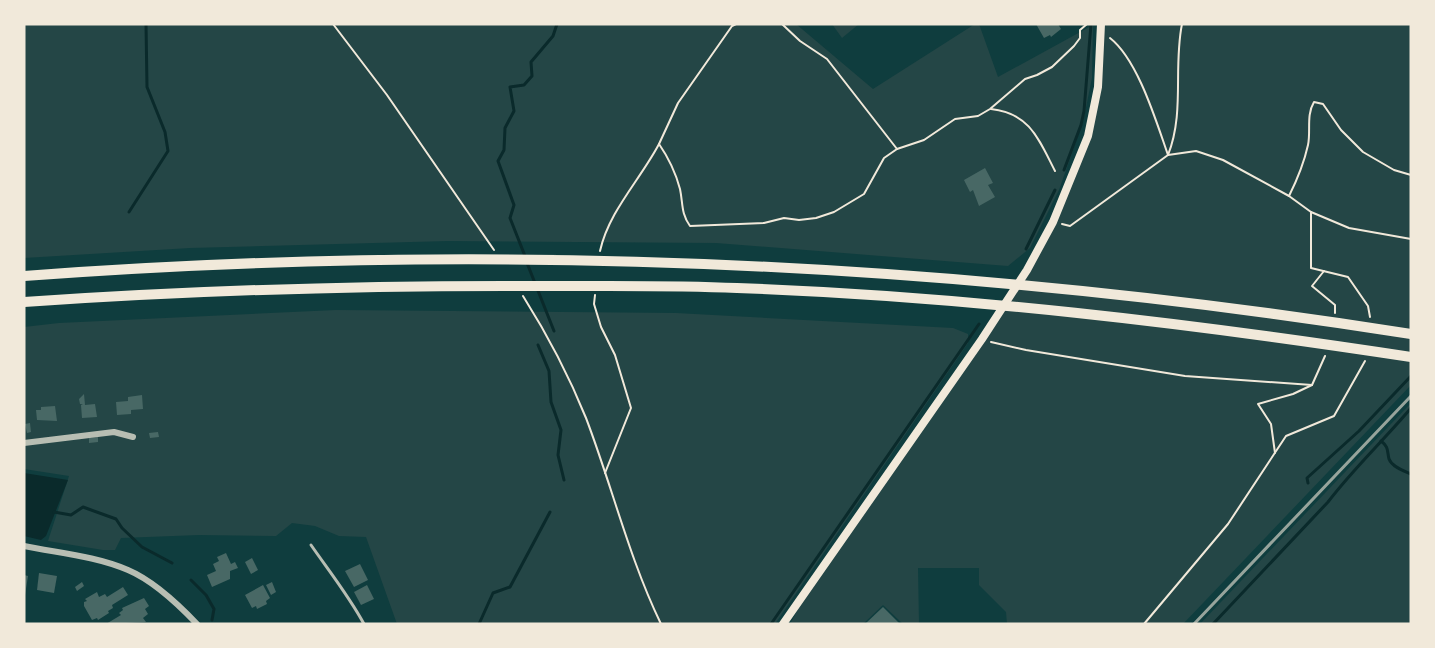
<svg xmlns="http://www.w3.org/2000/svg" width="1435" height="648" font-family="'PT Sans',sans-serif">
<rect width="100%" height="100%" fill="#0f3d3e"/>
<g fill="#244646">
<polygon points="24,24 796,24 873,89 975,24 979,24 998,77 1093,25 1092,78 1083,122 1059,190 1030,248 1008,266 716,243 448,241 190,248 24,258"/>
<polygon points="832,24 859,24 842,38"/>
<polygon points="1105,24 1411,24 1411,385 1183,624 1007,624 1006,612 979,585 979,568 918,568 919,624 903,624 883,605 863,624 790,624 815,577 1027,270 1088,136"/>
<polygon points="336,310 676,313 953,328 968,334 968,343 775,624 397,624 366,537 339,536 315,526 292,523 276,536 199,535 121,538 115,550 103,550 48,541 69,476 24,469 24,327 59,323"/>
<polygon points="1411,403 1411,624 1200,624"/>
</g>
<polygon fill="#0a2a2b" points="24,473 68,480 46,536 41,540 24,536"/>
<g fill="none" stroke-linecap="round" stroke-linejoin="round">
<g stroke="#0a2a2b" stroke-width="3">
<polyline points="1064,170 1081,125 1084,111 1091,24"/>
<polyline points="129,212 168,151 165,132 147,87 146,24"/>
<polyline points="1026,249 1055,190"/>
<polyline points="525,256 510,218 514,205 498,161 504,150 505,128 514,111 510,87 524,85 532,76 531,62 553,36 557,24"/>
<polyline points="527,263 554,331"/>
<polyline points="538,345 549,371 551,402 561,430 558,455 564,480"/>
<path d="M1381 441C1389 447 1387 451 1389 459 1392 467 1404 471 1411 474"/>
<polyline points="1308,483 1307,478 1359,431 1411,376"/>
<polyline points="54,512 71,515 83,507 116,519 122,528 142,547 172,563"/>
<polyline points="191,580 206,595 214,609 212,620"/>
<polyline points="479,624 493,593 510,587 550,512"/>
<polyline points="771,624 979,324"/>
<path d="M1213 624 1328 502C1353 469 1384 440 1411 408"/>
</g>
</g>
<g fill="#486865">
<polygon points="1036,24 1058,24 1061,29 1051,37 1050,35 1044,38"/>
<polygon points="985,168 993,183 988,185 995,197 979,206 973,190 970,192 964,180"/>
<polygon points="84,394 85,405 95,404 97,417 82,418 81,405 83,404 80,404 79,399"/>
<polygon points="142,395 143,409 131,410 131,414 117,415 116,402 128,401 128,397"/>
<polygon points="55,406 57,421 37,420 36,410 41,410 41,407"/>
<polygon points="30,423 31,432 27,433 25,424"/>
<polygon points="158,432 159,437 150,438 149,433"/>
<polygon points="98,437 98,442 89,443 89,438"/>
<polygon points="226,553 231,564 235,562 238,568 230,571 230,579 212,587 207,575 216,571 213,564 219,561 217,557"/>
<polygon points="252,558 258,570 251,574 245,562"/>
<polygon points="360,564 368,580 354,587 345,571"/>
<polygon points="39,573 57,576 54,593 37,590"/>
<polygon points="24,575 28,576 25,595 24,595"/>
<polygon points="82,582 84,586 77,591 75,587"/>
<polygon points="272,582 276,592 271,595 266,585"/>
<polygon points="263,585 270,598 266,601 267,604 257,609 256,606 252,608 245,595"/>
<polygon points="367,585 374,599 361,605 354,592"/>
<polygon points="123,587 128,595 112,605 113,608 108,611 109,613 98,620 97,618 92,620 84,606 84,602 87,601 85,599 97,592 99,597 105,594 107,597"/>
<polygon points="144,598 149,606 145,609 148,614 143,618 146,622 106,624 121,615 119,613 123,610 122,608"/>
<polygon points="883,607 900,624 865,624"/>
</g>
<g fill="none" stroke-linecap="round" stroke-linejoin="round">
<g stroke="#f1e9da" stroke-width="2">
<polyline points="333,24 387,95 494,250"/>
<polyline points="782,24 800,41 827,59 897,149 924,140 955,119 978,116 990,109 1025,79 1037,75 1052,67 1074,46 1080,38 1080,30 1087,24"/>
<path d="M1110 38C1138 60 1156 121 1168 155"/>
<path d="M991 109C1030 113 1039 140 1055 171"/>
<polyline points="659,144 678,103 732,26 736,24"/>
<path d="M1168 155C1185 112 1173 68 1182 24"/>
<path d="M1289 196C1297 180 1304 163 1308 145 1311 131 1306 115 1314 102L1323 104 1341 130 1363 152 1394 170 1411 175"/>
<polyline points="1311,212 1311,268 1348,277 1368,306 1370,317"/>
<polyline points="1062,224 1070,226 1168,155 1196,151 1223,160 1289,196 1311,212 1349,228 1411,239"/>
<path d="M600 251C609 211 640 180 659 144 668 157 676 174 680 189 683 203 681 214 690 226L764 223 784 218 799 220 816 218 834 212 864 194 884 158 897 149"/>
<polyline points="1324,271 1312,286 1335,305 1335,313"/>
<polyline points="595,295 594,304 601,327 615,355 631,408 605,473"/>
<path d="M523 296C547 334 569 376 586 418 612 486 629 558 661 624"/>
<polyline points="991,342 1026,350 1185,376 1312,385"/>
<polyline points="1275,453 1271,424 1258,404 1293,394 1312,385 1325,356"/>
<polyline points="1144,624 1228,524 1286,436 1334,416 1365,361"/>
</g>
<path stroke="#b8beb3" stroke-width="3" d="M311 545C329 571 349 596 364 624"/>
<g stroke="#b8beb3" stroke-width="6">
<polyline points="24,443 114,432 133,437"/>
<path d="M24 546C58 553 96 556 128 570 154 581 178 604 197 624"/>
</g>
<polyline stroke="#f1e9da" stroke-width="8" points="783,624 982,339 1027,270 1053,222 1088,136 1098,87 1101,24"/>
<g stroke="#f1e9da" stroke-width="10">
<path d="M24 276C490 241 950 261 1411 334"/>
<path d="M24 302C198 290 373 285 548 286 611 286 674 285 737 288 963 296 1188 323 1411 357"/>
</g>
<polyline stroke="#97a49c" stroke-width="3" points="1194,624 1411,396"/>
</g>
<rect width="1435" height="648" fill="none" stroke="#f1e9da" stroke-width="51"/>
</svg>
